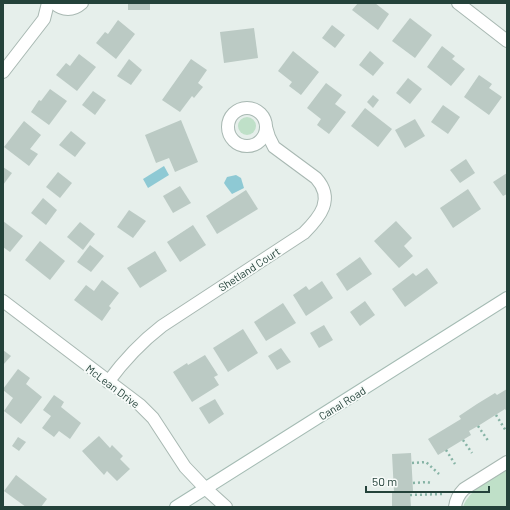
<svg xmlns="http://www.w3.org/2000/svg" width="510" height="510" font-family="Barlow,sans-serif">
<rect width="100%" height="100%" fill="#e6efeb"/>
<g fill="#bfe0c8">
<circle cx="247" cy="126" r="9"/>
<path d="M507 470V507H463C470 488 491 480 507 470Z"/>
</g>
<g fill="#8ec9d4">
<polygon points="164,166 169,175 148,188 143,179"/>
<polygon points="236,175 241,178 244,188 232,194 226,186 224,183 227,177"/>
</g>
<g fill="#bbcac4">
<rect x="128" y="3" width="22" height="7"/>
<polygon points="358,3 375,3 389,14 378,30 352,10"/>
<polygon points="410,18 432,35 415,58 392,41"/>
<polygon points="118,20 135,34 116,59 96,43 105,32 108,34"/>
<polygon points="332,25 345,35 335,48 322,38"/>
<polygon points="254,28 258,58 224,63 220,32"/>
<polygon points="442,46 455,56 452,59 465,69 451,86 427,67"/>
<polygon points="293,51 319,72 301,95 289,86 292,82 278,71"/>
<polygon points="370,51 384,63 373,76 359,65"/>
<polygon points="79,54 96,67 77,91 56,75 66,63 70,66"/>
<polygon points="129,59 142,70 131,85 117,76"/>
<polygon points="191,59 207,70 198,83 203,87 194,98 192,96 180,112 162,100"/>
<polygon points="479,75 492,84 489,88 502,97 489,115 464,97"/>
<polygon points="408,78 422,89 410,104 396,93"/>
<polygon points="326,83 342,95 335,104 346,112 329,134 317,125 321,119 307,108"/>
<polygon points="50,89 67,101 49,125 31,112 39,100 41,101"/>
<polygon points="93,91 106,100 95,115 82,105"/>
<polygon points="373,95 379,100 373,108 367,102"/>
<polygon points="443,105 460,117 448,134 431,122"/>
<polygon points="365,108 392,129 378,147 351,126"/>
<polygon points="415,119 425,136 405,148 395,130"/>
<polygon points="181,120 198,162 175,172 169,158 156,163 145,135"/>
<polygon points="24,121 41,135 30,149 38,154 29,166 4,147"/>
<polygon points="71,131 86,143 75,157 59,145"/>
<polygon points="466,159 475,173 460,183 450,170"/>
<polygon points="3,167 12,173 3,185"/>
<polygon points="58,172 72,183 60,198 46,187"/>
<polygon points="507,173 507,194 503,196 493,182"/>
<polygon points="180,186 191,203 173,213 163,196"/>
<polygon points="468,189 481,209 453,228 440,208"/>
<polygon points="246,190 258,209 217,234 206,216"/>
<polygon points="43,198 57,210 46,225 31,213"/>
<polygon points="129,210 146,221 133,238 117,227"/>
<polygon points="3,221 23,236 10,252 3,247"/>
<polygon points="396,221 412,238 404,246 413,256 399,268 374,241"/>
<polygon points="80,222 95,234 83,250 67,237"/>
<polygon points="193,225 206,245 180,262 167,242"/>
<polygon points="40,241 65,261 50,280 25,260"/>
<polygon points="90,245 104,256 91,272 77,262"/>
<polygon points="155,251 167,271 140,288 127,268"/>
<polygon points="360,257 372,274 347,291 336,274"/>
<polygon points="427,268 438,283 405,307 392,289 413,273 416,276"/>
<polygon points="102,280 119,293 109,306 111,308 102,321 74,300 86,285 94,291"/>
<polygon points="322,281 333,298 306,316 293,295 306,286 309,290"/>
<polygon points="365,301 375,315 360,326 350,312"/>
<polygon points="283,303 296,323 266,341 254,322"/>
<polygon points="324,325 333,340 319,348 310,333"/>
<polygon points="243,329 258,353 228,372 213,348"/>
<polygon points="281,348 291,362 277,370 268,356"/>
<polygon points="3,350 11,356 3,365"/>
<polygon points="205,355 218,375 214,377 219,385 192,402 173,372 187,363 188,365"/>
<polygon points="18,369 30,378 26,384 42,397 21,424 4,411 13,398 3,390 3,389"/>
<polygon points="507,389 507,412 505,409 478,426 469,431 471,435 438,455 428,439 461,419 459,416 477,404 495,393 497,395"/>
<polygon points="54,395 64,402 61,407 81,423 70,439 59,431 54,437 42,428 51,416 43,410"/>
<polygon points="215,399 224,414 209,424 199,408"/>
<polygon points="99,436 110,448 112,445 123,456 120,459 130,469 117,481 107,471 104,475 82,451"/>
<polygon points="18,437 26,442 19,451 12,446"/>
<polygon points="411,453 413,491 410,491 411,507 392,507 392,492 394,492 392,454"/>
<polygon points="16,475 47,499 41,507 26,507 4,491"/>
</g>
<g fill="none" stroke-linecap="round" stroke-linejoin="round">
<g stroke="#a8b8b2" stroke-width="14">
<g id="street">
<path d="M54 3C63 11 73 11 82 3"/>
<polyline points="458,3 507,41"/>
<polyline points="3,72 44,19 48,3"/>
<circle cx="247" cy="127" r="19"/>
<polyline points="3,301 140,405 153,418 185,467 205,488 226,507"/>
<path d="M108 382C125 359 140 343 162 326L304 233C320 217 335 199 316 178L274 147 269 137 266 127"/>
<path d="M455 507C456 499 459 494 464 489L507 462"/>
</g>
</g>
<g stroke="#a4bbb3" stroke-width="14">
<polyline id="secondary" points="176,507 507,298"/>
</g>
<g stroke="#86b3a5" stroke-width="2.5" stroke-dasharray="2 3" stroke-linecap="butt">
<polyline points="496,415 506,431"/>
<polyline points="478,426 489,442"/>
<polyline points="463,440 472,453"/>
<polyline points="446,450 455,464"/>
<polyline points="412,463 426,462 439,474"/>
<polyline points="413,483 427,482 431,483"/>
<polyline points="410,495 444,494"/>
</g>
<use href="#street" stroke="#fff" stroke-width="12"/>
<use href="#secondary" stroke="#fff" stroke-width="12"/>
</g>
<g text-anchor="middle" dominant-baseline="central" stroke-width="3.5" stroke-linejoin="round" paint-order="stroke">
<g font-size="11" fill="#24423a" stroke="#f7fbf9">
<text transform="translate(249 269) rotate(-33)">Shetland Court</text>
<text transform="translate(113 386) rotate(37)">McLean Drive</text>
<text transform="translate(342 403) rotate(-32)">Canal Road</text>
</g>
</g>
<rect width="510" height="510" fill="none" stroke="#24423a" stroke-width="8"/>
<path d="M366 486v6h123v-6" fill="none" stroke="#24423a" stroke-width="2"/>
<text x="372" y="486" font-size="12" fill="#24423a" stroke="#f7fbf9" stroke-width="3" paint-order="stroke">50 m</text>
</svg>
